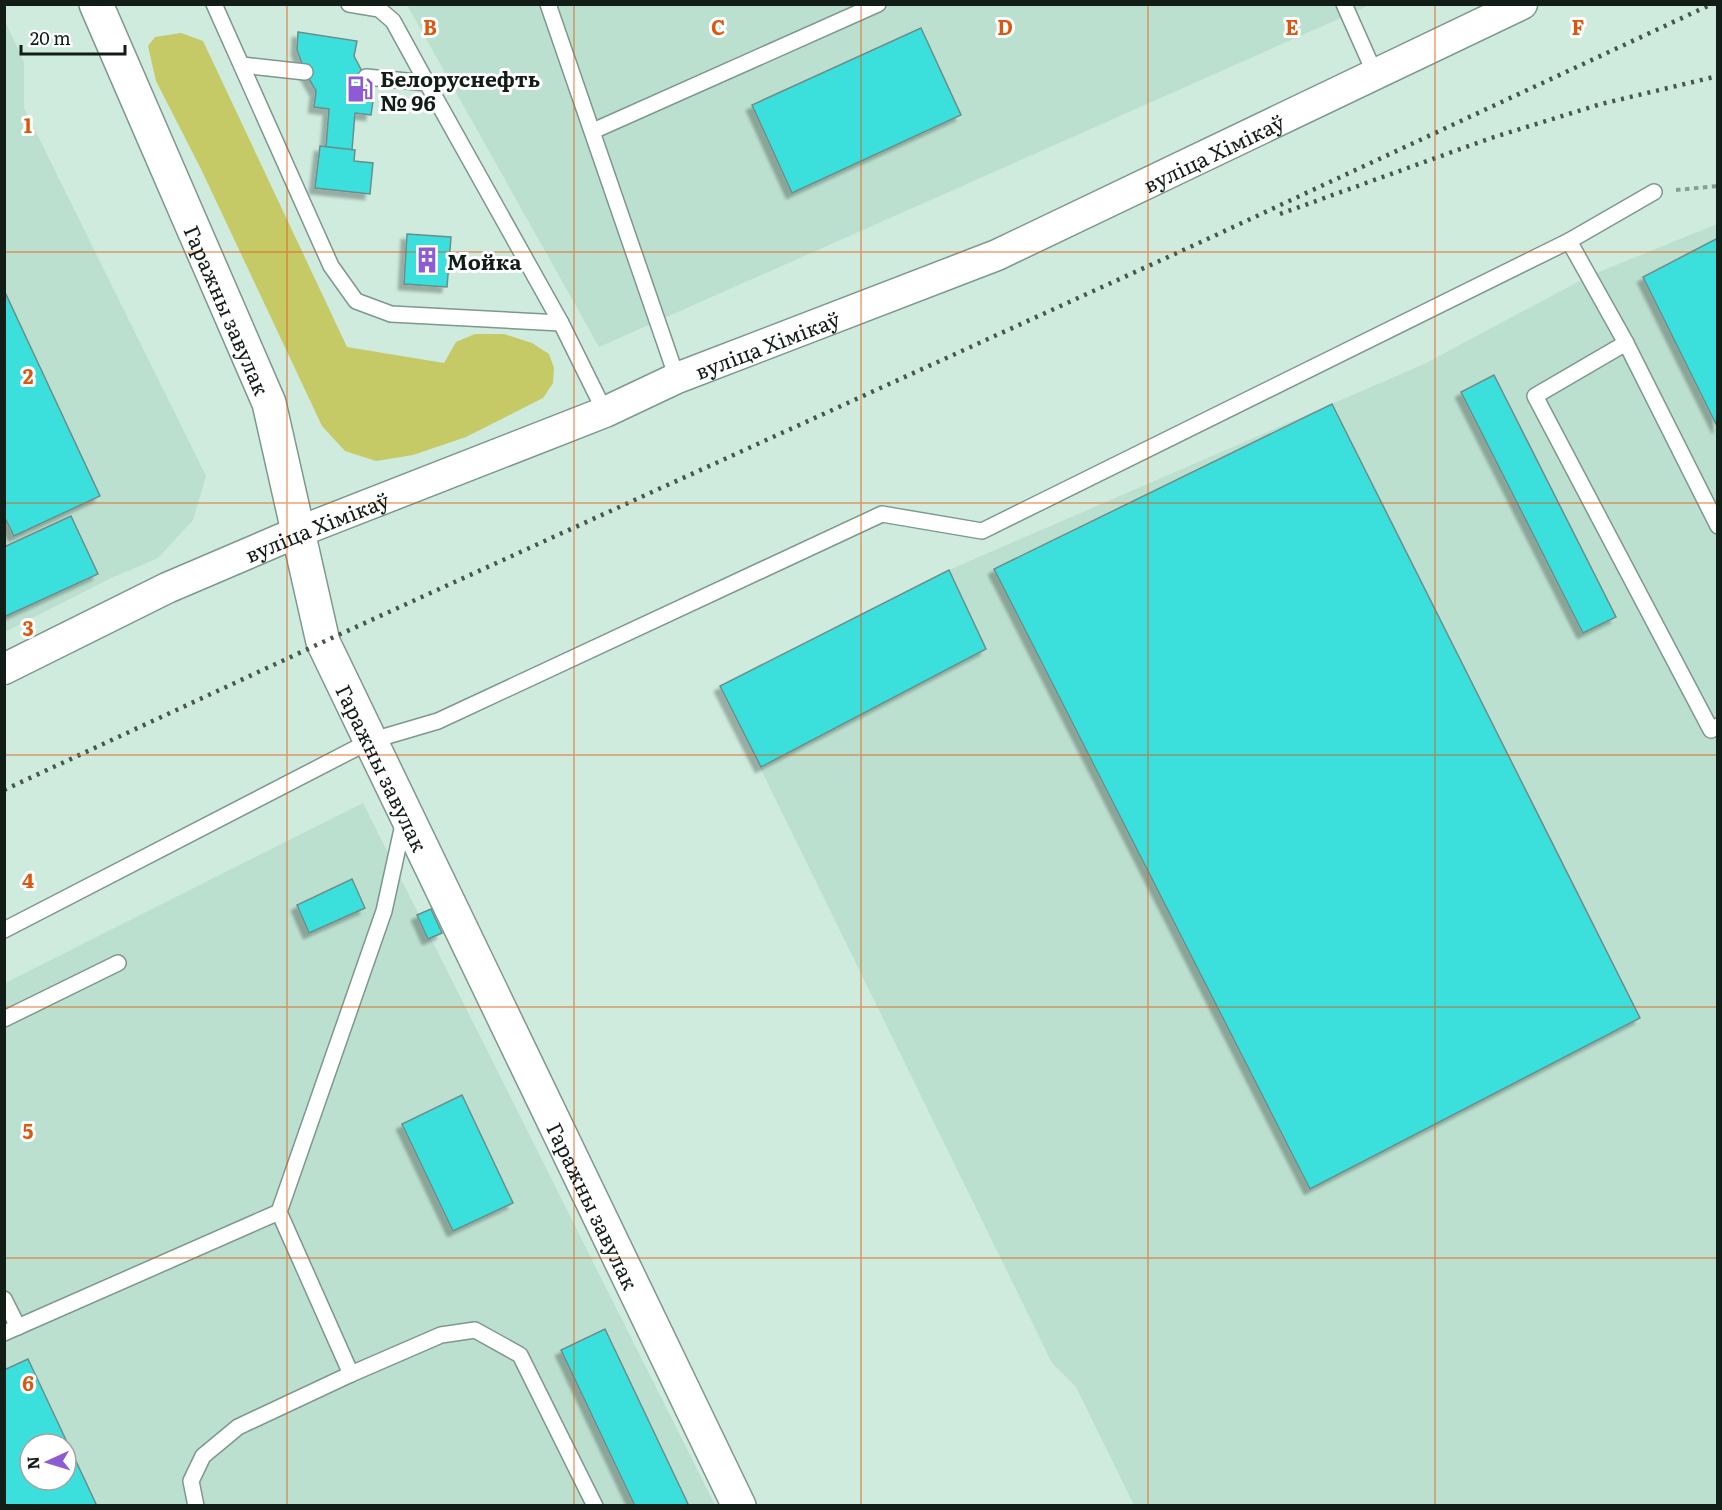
<svg xmlns="http://www.w3.org/2000/svg" width="1722" height="1510" font-family="Literata,serif">
<defs>
<filter id="shadow"><feDropShadow dx="-5.5" dy="5.5" stdDeviation="1.5" flood-color="#0004"/></filter>
</defs>
<rect width="100%" height="100%" fill="#ceebde"/>
<g fill="#bce0cf" fill-rule="evenodd">
<polygon points="407,5 1370,5 599,347"/>
<polygon points="4,19 24,62 24,108 206,476 193,520 158,558 109,579 5,632"/>
<polygon points="1717,224 1717,1505 1134,1505 1076,1387 1052,1363 720,686 949,570 1424,364 1589,276"/>
<path d="M363 803 715 1505 5 1506V983ZM30 1444H66V1480H30Z"/>
</g>
<polygon fill="#c5ca67" points="181,33 203,41 347,347 444,363 456,342 475,334 504,334 532,343 549,354 554,368 553,383 543,398 466,437 413,455 376,461 345,451 322,426 201,169 156,81 148,46 155,37"/>
<g fill="#3adfdb" stroke="#6d8d8b" stroke-width="1.5" fill-rule="evenodd" filter="url(#shadow)">
<polygon points="921,28 961,115 792,193 752,105"/>
<polygon points="298,32 357,41 354,56 374,94 371,115 355,113 352,150 326,147 329,109 314,107 316,91 305,72 297,50"/>
<polygon points="320,146 355,150 354,161 373,163 370,194 315,188"/>
<polygon points="407,234 451,237 447,287 404,284"/>
<polygon points="1718,238 1718,428 1643,277"/>
<polygon points="4,290 100,496 14,536 4,516"/>
<polygon points="1494,375 1616,617 1583,633 1461,392"/>
<polygon points="1332,404 1640,1018 1310,1189 994,569"/>
<polygon points="71,516 98,574 4,617 4,547"/>
<polygon points="949,570 986,649 761,767 720,686"/>
<polygon points="352,879 365,908 309,933 297,905"/>
<polygon points="431,909 442,933 428,939 417,915"/>
<polygon points="462,1095 513,1203 453,1231 402,1124"/>
<polygon points="605,1329 689,1506 635,1506 561,1350"/>
<path d="M28 1359 97 1506H4V1370ZM30 1444H66V1480H30Z"/>
</g>
<g fill="none" stroke-linecap="round" stroke-linejoin="round">
<g stroke="#7d988c" stroke-width="18">
<g id="service">
<polyline points="214,4 331,266 356,301 391,314 561,323"/>
<polyline points="349,4 379,9 393,21 427,83"/>
<polyline points="548,4 677,378"/>
<polyline points="1344,4 1376,76"/>
<polyline points="242,65 305,72"/>
<polyline points="366,77 427,83 561,323 605,412"/>
<polyline points="593,131 878,4"/>
<polyline points="1569,241 1626,343 1718,526"/>
<polyline points="1626,343 1535,396 1711,730 1718,726"/>
<polyline points="4,930 370,741 438,721 882,514 982,531 1569,241 1654,192"/>
<polyline points="4,1019 118,963"/>
<polyline points="279,1212 351,1374 441,1335 475,1330 520,1355 595,1506"/>
<polyline points="4,1299 18,1327"/>
<polyline points="4,1333 279,1212 384,911 404,820"/>
<polyline points="196,1506 191,1481 203,1456 238,1427 351,1374"/>
</g>
</g>
<g stroke="#7d988c" stroke-width="33">
<g id="minor">
<path id="s1" d="M4 669 167 588 298 532 605 412 677 378 997 255 1522 4"/>
</g>
</g>
<g stroke="#7d988c" stroke-width="36">
<g id="tertiary">
<path id="s2" d="M96 4 269 403 323 642 739 1506"/>
</g>
</g>
<polyline stroke="#879e94" stroke-width="4" stroke-dasharray="4.5 4.5" stroke-linecap="butt" points="1676,190 1718,186"/>
<use href="#service" stroke="#fff" stroke-width="15"/>
<use href="#minor" stroke="#fff" stroke-width="30"/>
<use href="#tertiary" stroke="#fff" stroke-width="33"/>
<g stroke="#47574f" stroke-width="4.5" stroke-dasharray="3 6" stroke-linecap="butt">
<polyline points="1280,214 1491,138 1601,104 1718,76"/>
<polyline points="4,790 323,642 1201,242 1712,4"/>
</g>
</g>
<path fill="none" stroke="#dd560d" stroke-width="1.5" stroke-opacity="0.55" d="M287 4V1506M574 4V1506M861 4V1506M1148 4V1506M1435 4V1506M4 252H1718M4 503H1718M4 755H1718M4 1007H1718M4 1258H1718"/>
<defs>
<g id="fuel-bare" transform="scale(2.07)"><path d="M-5.5-6h7V0h2V4h1.3V-2.5L3-4.5l.8-.8L6-3V5H2.5V1h-1V6h-7ZM-4.2-4.7v3.2H.2V-4.7Z" fill="#8d5bd4" stroke="#fff" stroke-width="2.5" paint-order="stroke"/></g>
<g id="building-bare" transform="scale(2.07)"><path d="M-4-6H4V6H1V3H-1V6H-4ZM-2.5-4.3h1.7v1.8h-1.7ZM.8-4.3h1.7v1.8H.8ZM-2.5-1h1.7V.8h-1.7ZM.8-1h1.7V.8H.8Z" fill="#8d5bd4" stroke="#fff" stroke-width="2.5" paint-order="stroke"/></g>
</defs>
<g fill-rule="evenodd">
<use href="#fuel-bare" x="360" y="89"/>
<use href="#building-bare" x="427" y="260"/>
</g>
<g text-anchor="middle" dominant-baseline="central" stroke-width="6" stroke-linejoin="round" paint-order="stroke">
<g font-size="21" font-weight="bold" fill="#121d18" stroke="#fff" text-anchor="start">
<text x="380" y="77">Белоруснефть<tspan x="380" dy="24">№ 96</tspan></text>
<text x="447" y="260">Мойка</text>
</g>
<g font-size="21" fill="#121d18" stroke="#fff">
<text stroke="none"><textPath href="#s1" startOffset="1316">вуліца Хімікаў</textPath></text>
<text stroke="none"><textPath href="#s2" startOffset="333">Гаражны завулак</textPath></text>
<text stroke="none"><textPath href="#s1" startOffset="830">вуліца Хімікаў</textPath></text>
<text stroke="none"><textPath href="#s1" startOffset="344">вуліца Хімікаў</textPath></text>
<text stroke="none"><textPath href="#s2" startOffset="819">Гаражны завулак</textPath></text>
<text stroke="none"><textPath href="#s2" startOffset="1305">Гаражны завулак</textPath></text>
</g>
</g>
<g font-size="20" text-anchor="middle" font-weight="bold" fill="#dd560d" stroke="#fff" stroke-width="6" stroke-linejoin="round" paint-order="stroke">
<text x="430" y="35">B</text>
<text x="718" y="35">C</text>
<text x="1005" y="35">D</text>
<text x="1292" y="35">E</text>
<text x="1578" y="35">F</text>
<text x="28" y="133">1</text>
<text x="28" y="384">2</text>
<text x="28" y="636">3</text>
<text x="28" y="888">4</text>
<text x="28" y="1139">5</text>
<text x="28" y="1391">6</text>
</g>
<rect width="1722" height="1510" fill="none" stroke="#121d18" stroke-width="12"/>
<g transform="translate(48 1462) rotate(266)"><circle r="28" fill="#ffffff" stroke="#a0a5a3" stroke-width="1.5"/>
<path d="M0-4.5L10 22L0 15L-10 22Z" fill="#8d5bd4"/>
<text y="-9" font-size="16" font-weight="bold" text-anchor="middle" fill="#121d18">N</text>
</g>
<path d="M21 45v9h104v-9" fill="none" stroke="#121d18" stroke-width="3"/>
<text x="30" y="45" font-size="18" fill="#121d18" stroke="#ffffff" stroke-width="4.5" paint-order="stroke">20 m</text>
</svg>
